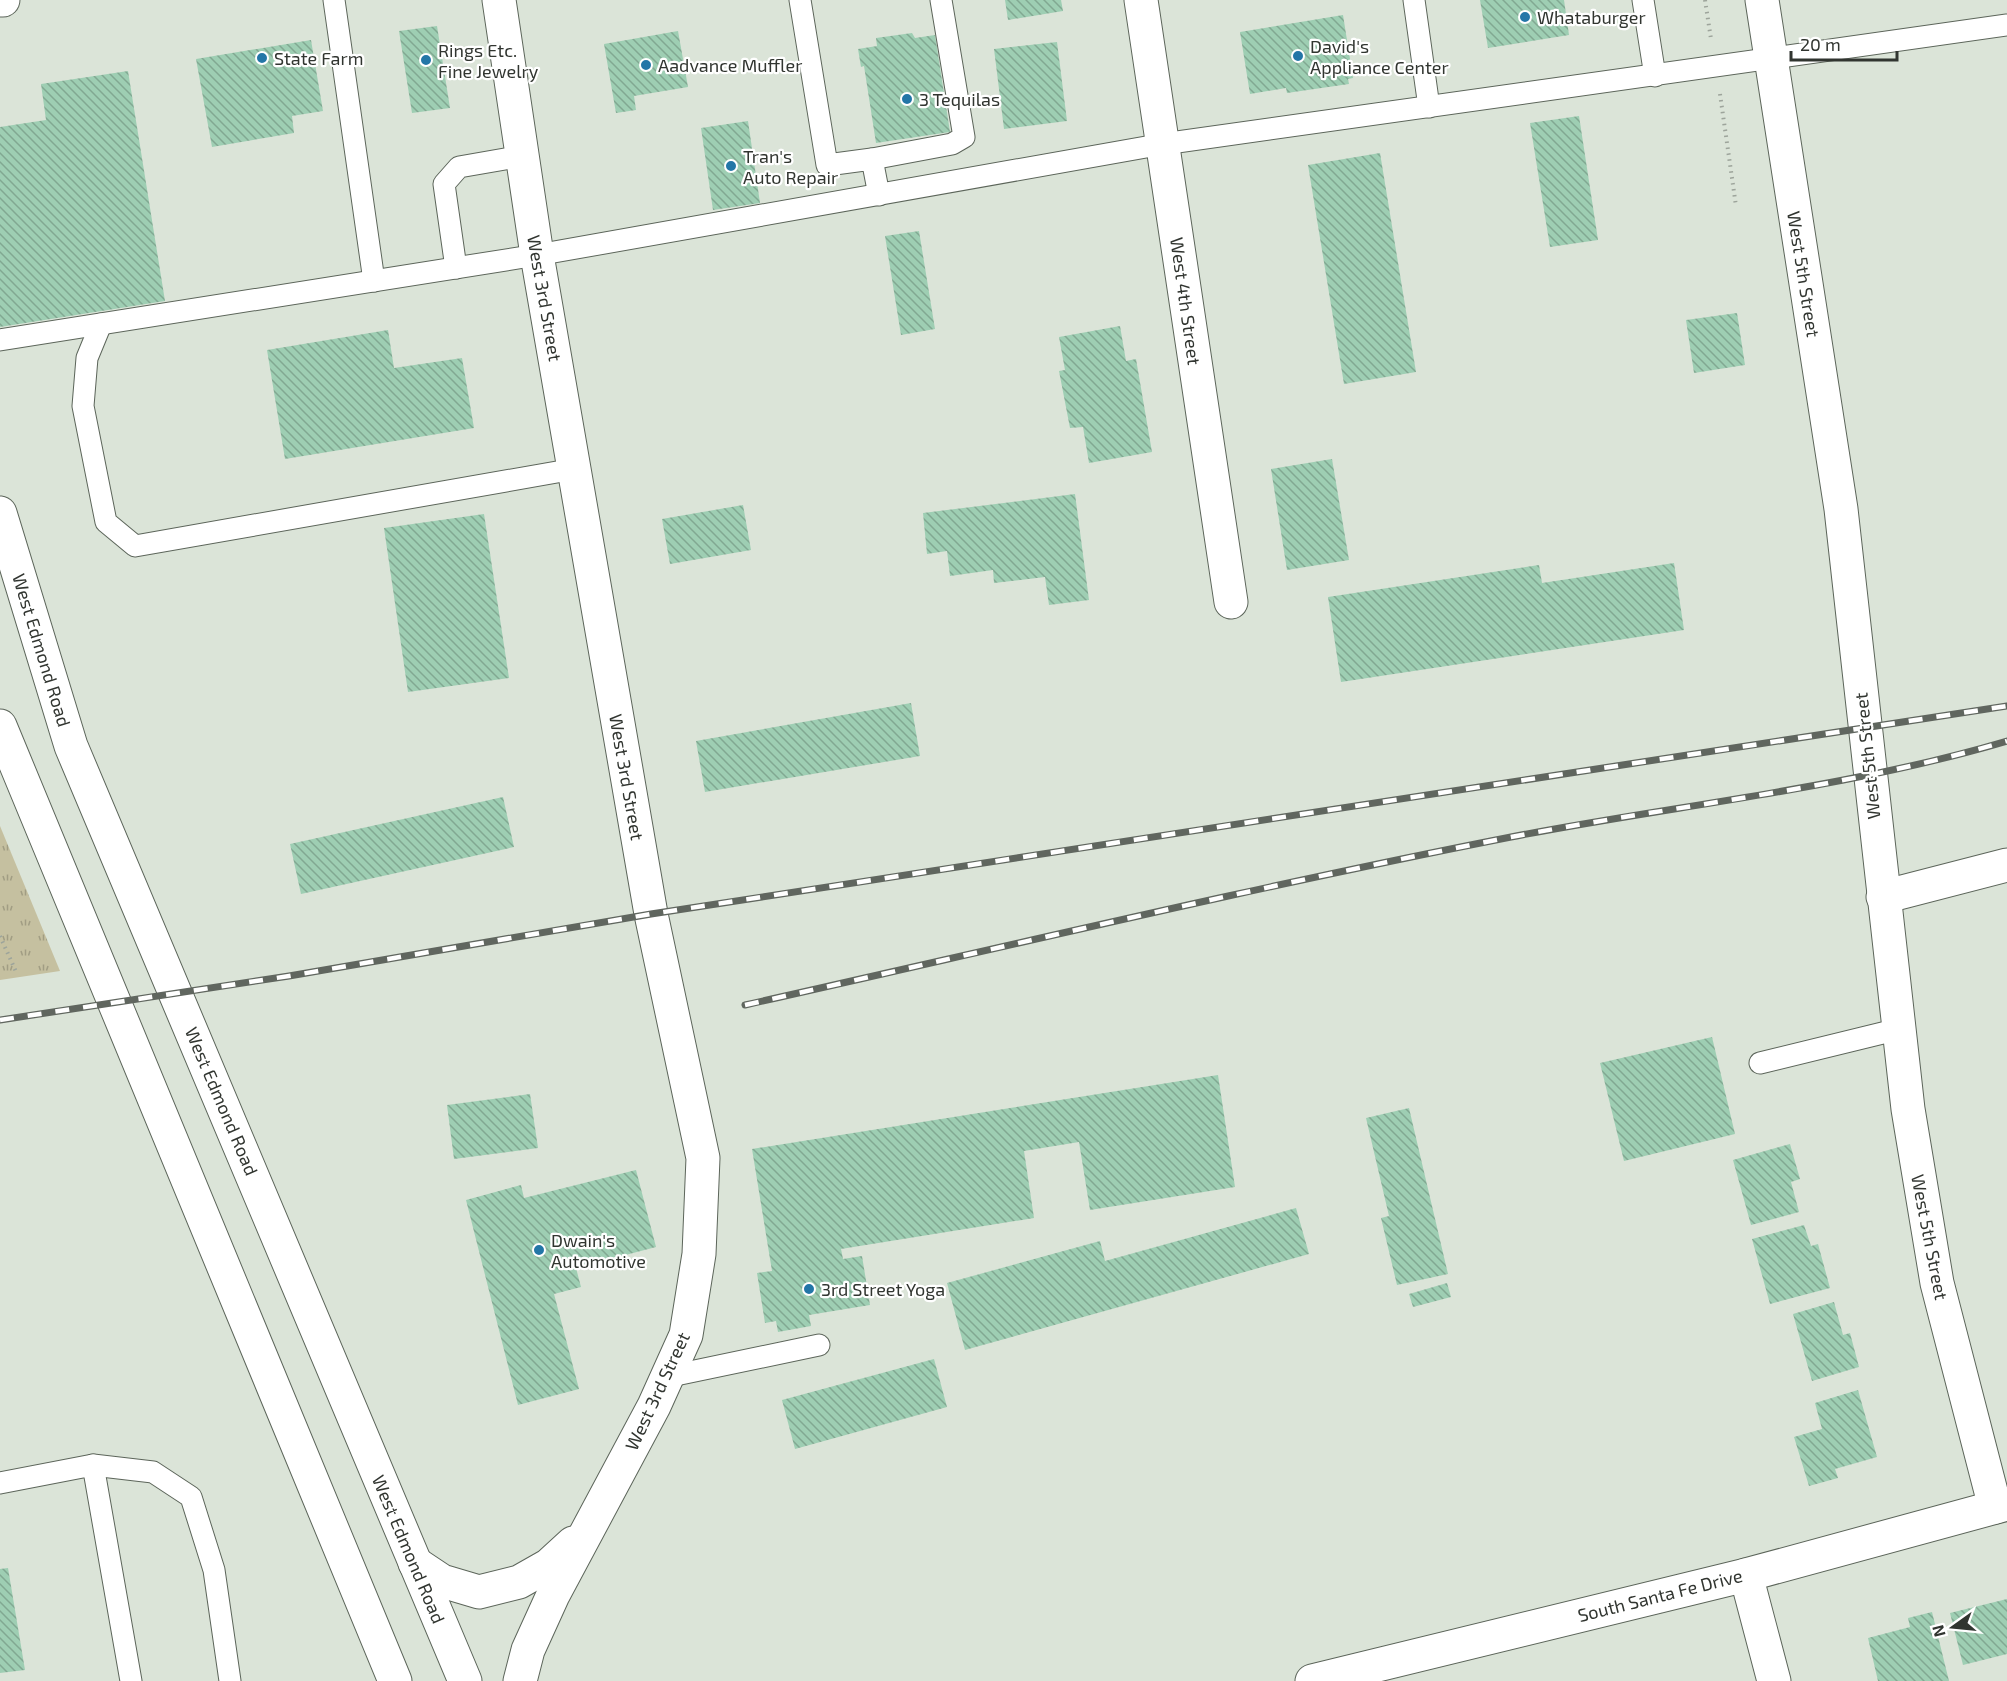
<svg xmlns="http://www.w3.org/2000/svg" width="2007" height="1681" font-family="'Exo 2',sans-serif">
<defs>
<pattern id="grass-tufts" width="24" height="20" patternUnits="userSpaceOnUse" patternTransform="scale(1.5)"><rect width="24" height="20" fill="#c5c0a0"/><path d="M3 7l-1-3M5 7V3M7 7l1-3M15 17l-1-3M17 17v-4M19 17l1-3" fill="none" stroke="#a19d83"/></pattern>
<pattern id="building-back-hatch" width="6" height="6" patternUnits="userSpaceOnUse" patternTransform="scale(1.5)"><rect width="6" height="6" fill="#9eceb3"/><path d="M-1 5l2 2M0 0l6 6M5-1l2 2" fill="none" stroke="#81a892"/></pattern>
</defs>
<rect width="100%" height="100%" fill="#dbe4d8"/>
<polygon fill="url(#grass-tufts)" points="0,826 60,971 0,980"/>
<g fill="url(#building-back-hatch)">
<polygon points="1005,0 1061,0 1063,11 1008,20"/>
<polygon points="1480,0 1564,0 1569,35 1488,48"/>
<polygon points="1343,15 1353,78 1348,79 1349,84 1287,93 1286,88 1250,94 1240,32"/>
<polygon points="437,26 450,108 412,113 399,31"/>
<polygon points="678,31 688,87 634,96 636,110 616,113 604,44"/>
<polygon points="912,33 915,38 935,35 950,132 876,143 864,66 861,67 858,49 877,46 876,38"/>
<polygon points="311,40 323,111 292,116 294,133 212,147 196,59"/>
<polygon points="1057,42 1067,121 1004,129 994,49"/>
<polygon points="128,71 165,301 0,327 0,127 46,120 41,84"/>
<polygon points="1579,116 1598,240 1550,247 1530,123"/>
<polygon points="748,121 760,203 713,210 701,128"/>
<polygon points="1380,153 1416,372 1344,384 1308,165"/>
<polygon points="919,231 935,329 901,335 885,236"/>
<polygon points="1737,313 1745,365 1694,373 1686,320"/>
<polygon points="1120,326 1126,361 1136,359 1152,452 1089,463 1083,427 1070,428 1059,371 1065,370 1059,337"/>
<polygon points="388,330 394,368 462,358 474,428 285,459 267,350"/>
<polygon points="1332,459 1349,560 1287,570 1271,469"/>
<polygon points="1075,494 1089,600 1049,605 1045,577 994,583 993,570 950,576 947,551 927,554 923,513"/>
<polygon points="743,505 751,550 670,564 662,519"/>
<polygon points="484,514 509,678 408,692 384,528"/>
<polygon points="1674,563 1684,630 1341,682 1328,597 1539,565 1542,583"/>
<polygon points="911,703 920,756 705,792 696,741"/>
<polygon points="503,797 514,847 301,894 290,844"/>
<polygon points="1712,1037 1735,1134 1624,1161 1600,1063"/>
<polygon points="1218,1075 1235,1187 1090,1210 1079,1142 1024,1151 1034,1218 841,1249 843,1259 862,1256 870,1305 809,1315 811,1326 778,1332 776,1321 765,1323 757,1273 772,1271 752,1149"/>
<polygon points="530,1094 538,1148 454,1159 447,1105"/>
<polygon points="1409,1108 1448,1274 1397,1285 1381,1218 1389,1216 1366,1118"/>
<polygon points="1790,1144 1800,1179 1791,1182 1799,1212 1751,1225 1733,1160"/>
<polygon points="636,1170 656,1247 576,1268 581,1287 554,1294 579,1389 518,1405 466,1200 521,1185 524,1198"/>
<polygon points="1296,1208 1309,1254 965,1350 947,1283 1100,1241 1105,1261"/>
<polygon points="1804,1225 1811,1246 1818,1244 1830,1288 1770,1304 1752,1239"/>
<polygon points="1447,1283 1451,1297 1413,1307 1409,1294"/>
<polygon points="1834,1302 1843,1335 1850,1333 1859,1367 1812,1381 1793,1314"/>
<polygon points="934,1359 947,1407 795,1449 782,1400"/>
<polygon points="1858,1390 1877,1457 1835,1469 1838,1478 1809,1486 1794,1437 1822,1429 1815,1403"/>
<polygon points="8,1568 25,1670 0,1673 0,1569"/>
<polygon points="2007,1599 2007,1654 1963,1665 1950,1613"/>
<polygon points="1932,1612 1949,1681 1878,1681 1868,1638 1910,1627 1908,1618"/>
</g>
<g fill="none" stroke-linecap="round" stroke-linejoin="round">
<g stroke="#5c655a" stroke-width="23">
<g id="service">
<polyline points="334,0 374,281"/>
<polyline points="800,0 827,165 872,159 879,195"/>
<polyline points="1414,0 1429,107"/>
<polyline points="1643,0 1655,76"/>
<polyline points="872,159 952,144 964,137 941,0"/>
<polyline points="456,268 444,184 459,167 522,156"/>
<polyline points="101,324 87,358 83,406 106,522 135,546 574,469"/>
<polyline points="0,340 537,255 1163,144 2007,25"/>
<polyline points="1760,1063 1899,1029"/>
<polyline points="666,1377 819,1345"/>
<polyline points="93,1465 153,1472 191,1497 214,1570 230,1681"/>
<polyline points="0,1483 93,1465 131,1681"/>
</g>
</g>
<g stroke="#5c655a" stroke-width="35">
<g id="minor">
<polyline points="499,0 537,255 651,914 703,1158 699,1254 686,1335 654,1406 553,1595 528,1650 520,1681"/>
<polyline points="1141,0 1231,602"/>
<polyline points="1762,0 1841,509 1908,1109 1937,1283 1995,1507"/>
<polyline points="1883,897 2007,865"/>
<polyline points="415,1563 442,1581 479,1592 519,1582 549,1565 573,1543"/>
<polyline points="1746,1575 1774,1681"/>
<polyline points="1312,1681 1746,1575 2007,1504"/>
</g>
</g>
<g stroke="#5c655a" stroke-width="35">
<g id="secondary">
<polyline points="0,513 71,746 465,1681"/>
<polyline points="0,726 395,1681"/>
</g>
</g>
<g stroke="#5c655a" stroke-width="35">
<polyline id="primary" points="0,0 3,0"/>
</g>
<g stroke="#9da49b" stroke-width="4" stroke-dasharray="1.5 4.5" stroke-linecap="butt">
<polyline points="1705,0 1711,39"/>
<polyline points="1720,94 1736,206"/>
<polyline points="0,936 17,974"/>
</g>
<use href="#service" stroke="#fff" stroke-width="21"/>
<use href="#minor" stroke="#fff" stroke-width="33"/>
<use href="#secondary" stroke="#fff" stroke-width="33"/>
<use href="#primary" stroke="#fff" stroke-width="33"/>
<g stroke="#60665f" stroke-width="7">
<g id="rail">
<path d="M745 1005C1000 948 1255 887 1511 837 1676 805 1845 789 2007 741"/>
<polyline points="0,1020 289,976 651,914 2007,706"/>
</g>
</g>
<use href="#rail" stroke="#fff" stroke-width="4.5" stroke-dasharray="14" stroke-linecap="butt"/>
</g>
<g fill="#2376a7" stroke="#fff" stroke-width="2">
<circle cx="1525" cy="17" r="6"/>
<circle cx="1298" cy="56" r="6"/>
<circle cx="262" cy="58" r="6"/>
<circle cx="426" cy="60" r="6"/>
<circle cx="646" cy="65" r="6"/>
<circle cx="907" cy="99" r="6"/>
<circle cx="731" cy="166" r="6"/>
<circle cx="539" cy="1250" r="6"/>
<circle cx="809" cy="1289" r="6"/>
</g>
<g text-anchor="middle" dominant-baseline="central" stroke-width="4.5" stroke-linejoin="round" paint-order="stroke">
<g font-size="18" fill="#313530" stroke="#fff" text-anchor="start">
<text x="1537" y="17">Whataburger</text>
<text x="1310" y="46">David's<tspan x="1310" dy="21">Appliance Center</tspan></text>
<text x="438" y="50">Rings Etc.<tspan x="438" dy="21">Fine Jewelry</tspan></text>
<text x="274" y="58">State Farm</text>
<text x="658" y="65">Aadvance Muffler</text>
<text x="919" y="99">3 Tequilas</text>
<text x="743" y="156">Tran's<tspan x="743" dy="21">Auto Repair</tspan></text>
<text x="551" y="1240">Dwain's<tspan x="551" dy="21">Automotive</tspan></text>
<text x="821" y="1289">3rd Street Yoga</text>
</g>
<g font-size="18" fill="#313530" stroke="#fff">
<text transform="translate(1804 274) rotate(81)">West 5th Street</text>
<text transform="translate(545 298) rotate(80)">West 3rd Street</text>
<text transform="translate(1186 301) rotate(82)">West 4th Street</text>
<text transform="translate(42 650) rotate(73)">West Edmond Road</text>
<text transform="translate(1867 756) rotate(-96)">West 5th Street</text>
<text transform="translate(627 777) rotate(80)">West 3rd Street</text>
<text transform="translate(222 1101) rotate(67)">West Edmond Road</text>
<text transform="translate(1930 1237) rotate(79)">West 5th Street</text>
<text transform="translate(657 1391) rotate(-65)">West 3rd Street</text>
<text transform="translate(409 1549) rotate(67)">West Edmond Road</text>
<text transform="translate(1660 1595) rotate(-14)">South Santa Fe Drive</text>
</g>
</g>
<g transform="translate(1953 1627) rotate(255)" stroke="#ffffff" stroke-width="4.5" paint-order="stroke">
<path d="M0-4.5L10 22L0 15L-10 22Z" fill="#313530"/>
<text y="-9" font-size="16" font-weight="bold" text-anchor="middle" fill="#313530">N</text>
</g>
<path d="M1791 51v9h106v-9" fill="none" stroke="#313530" stroke-width="3"/>
<text x="1800" y="51" font-size="18" fill="#313530" stroke="#ffffff" stroke-width="4.5" paint-order="stroke">20 m</text>
</svg>
